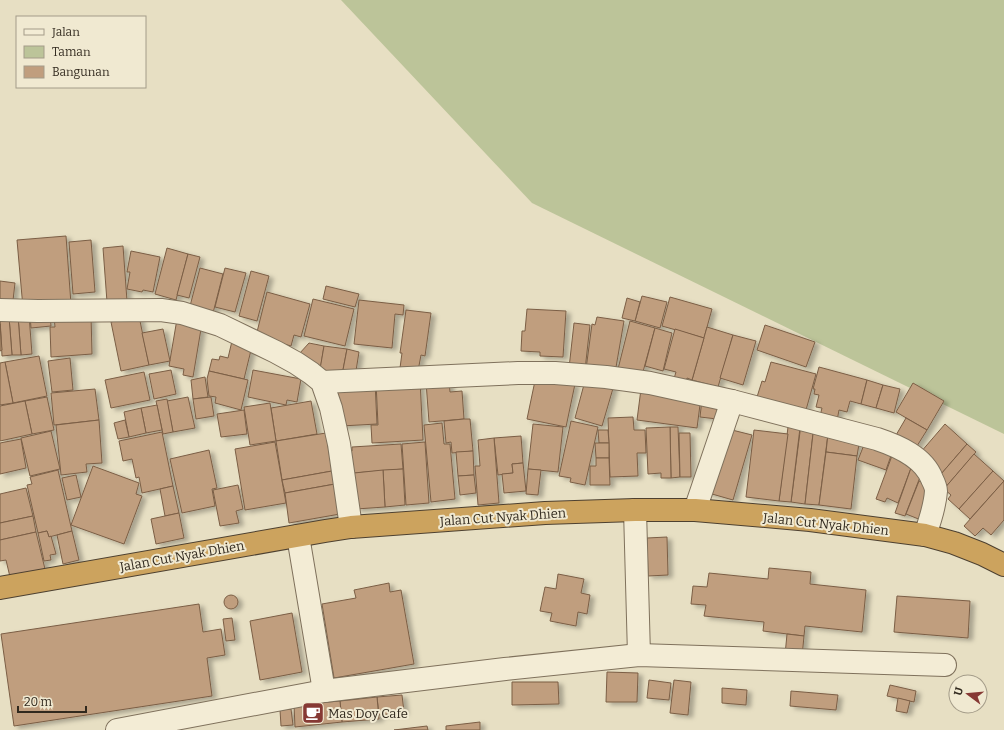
<svg xmlns="http://www.w3.org/2000/svg" width="1004" height="730" font-family="Bitter,serif">
<defs>
<filter id="shadow"><feDropShadow dx="4.5" dy="2.5" stdDeviation="2" flood-color="#0004"/></filter>
</defs>
<rect width="100%" height="100%" fill="#e7dfc3"/>
<polygon fill="#bcc499" points="341,0 1004,0 1004,434 532,203"/>
<g fill="#c09e7e" stroke="#7b5e45" filter="url(#shadow)">
<polygon points="66,236 71,304 23,308 17,240"/>
<polygon points="91,240 95,292 73,294 69,242"/>
<polygon points="123,246 127,301 107,302 103,248"/>
<polygon points="167,248 188,254 176,300 155,294"/>
<polygon points="131,251 160,257 153,292 143,290 142,292 127,289 130,272 127,272"/>
<polygon points="188,254 200,257 189,298 177,295"/>
<polygon points="200,268 223,274 213,313 190,306"/>
<polygon points="225,268 246,273 235,312 215,307"/>
<polygon points="251,271 269,276 257,321 239,316"/>
<polygon points="0,281 15,283 12,309 0,308"/>
<polygon points="326,286 359,294 355,307 323,299"/>
<polygon points="267,292 310,304 301,337 294,335 291,346 256,336"/>
<polygon points="642,296 667,302 660,328 635,321"/>
<polygon points="670,297 712,309 704,338 662,326"/>
<polygon points="627,298 640,302 635,321 622,318"/>
<polygon points="313,299 354,309 345,346 304,336"/>
<polygon points="359,300 404,305 403,315 395,314 392,348 354,344"/>
<polygon points="527,309 566,311 563,357 540,356 540,352 521,351 522,331 525,331"/>
<polygon points="406,310 431,313 425,356 421,355 418,371 400,368 402,353 400,353"/>
<polygon points="50,313 51,326 31,328 30,315"/>
<polygon points="29,315 32,354 21,355 18,316"/>
<polygon points="91,315 92,354 51,357 50,327 55,327 54,317"/>
<polygon points="18,316 21,355 12,355 9,317"/>
<polygon points="139,316 149,365 121,371 111,322"/>
<polygon points="9,317 12,355 2,356 0,318"/>
<polygon points="597,317 624,321 615,373 586,369 592,324 595,325"/>
<polygon points="177,319 202,323 193,377 183,375 184,369 169,366"/>
<polygon points="630,321 655,328 641,379 617,373"/>
<polygon points="574,323 590,325 585,370 569,368"/>
<polygon points="0,324 2,350 0,351"/>
<polygon points="765,325 815,342 806,367 757,350"/>
<polygon points="707,327 733,335 718,387 692,380"/>
<polygon points="655,328 672,333 663,371 645,366"/>
<polygon points="163,329 170,361 149,365 142,333"/>
<polygon points="675,329 704,338 692,380 687,378 684,388 672,385 676,372 664,369"/>
<polygon points="733,335 756,341 743,385 720,378"/>
<polygon points="232,341 252,346 244,379 209,371 212,359 219,360 220,356 228,358"/>
<polygon points="309,343 324,346 320,371 299,354"/>
<polygon points="324,346 347,349 342,375 319,375"/>
<polygon points="347,349 359,352 355,377 342,375"/>
<polygon points="39,356 47,396 13,403 5,362"/>
<polygon points="70,358 73,390 52,392 48,361"/>
<polygon points="5,362 13,403 0,405 0,363"/>
<polygon points="771,362 816,374 806,410 757,397 762,381 765,382"/>
<polygon points="819,367 867,380 861,404 850,401 847,412 839,410 837,421 820,416 822,408 816,407 819,395 814,394 815,389 813,389"/>
<polygon points="171,370 176,394 154,399 149,374"/>
<polygon points="253,370 301,379 297,402 287,400 286,405 248,397"/>
<polygon points="209,371 248,380 241,410 215,403 216,397 209,396 207,379"/>
<polygon points="144,372 150,400 111,408 105,380"/>
<polygon points="536,376 575,384 566,427 527,419"/>
<polygon points="205,377 208,397 193,399 191,380"/>
<polygon points="586,377 614,385 602,426 575,418"/>
<polygon points="420,380 423,440 372,443 371,425 378,425 376,382"/>
<polygon points="449,380 450,392 462,391 464,419 429,422 426,382"/>
<polygon points="867,380 883,385 876,408 861,404"/>
<polygon points="375,382 377,424 341,426 330,385"/>
<polygon points="913,383 944,401 927,430 896,412"/>
<polygon points="883,385 900,389 894,413 876,408"/>
<polygon points="95,389 99,420 54,425 51,393"/>
<polygon points="641,389 701,397 697,428 637,420"/>
<polygon points="47,397 54,430 32,434 25,401"/>
<polygon points="188,397 195,428 173,432 167,401"/>
<polygon points="211,397 214,416 196,419 193,399"/>
<polygon points="167,399 173,432 163,434 156,401"/>
<polygon points="702,399 720,401 717,419 700,417"/>
<polygon points="25,401 32,434 0,441 0,406"/>
<polygon points="311,401 317,434 276,441 271,408"/>
<polygon points="270,403 276,441 250,445 244,407"/>
<polygon points="157,405 162,430 146,433 141,408"/>
<polygon points="141,408 146,433 129,437 124,412"/>
<polygon points="244,410 247,434 221,437 217,414"/>
<polygon points="633,417 634,430 645,430 646,453 637,453 638,476 610,477 608,418"/>
<polygon points="906,418 927,430 912,454 892,442"/>
<polygon points="464,419 470,419 473,451 452,453 451,442 446,443 444,421"/>
<polygon points="99,420 102,463 86,464 87,472 61,475 56,425"/>
<polygon points="125,420 129,437 118,439 114,423"/>
<polygon points="571,421 598,427 585,485 570,482 571,478 559,476"/>
<polygon points="442,423 444,444 450,444 455,499 431,502 424,425"/>
<polygon points="533,424 563,427 558,472 528,469"/>
<polygon points="801,424 814,425 805,504 791,502"/>
<polygon points="945,424 967,444 942,473 920,453"/>
<polygon points="814,425 828,434 819,505 805,504"/>
<polygon points="670,427 678,427 680,477 671,478"/>
<polygon points="670,427 671,478 661,478 661,473 648,474 646,428"/>
<polygon points="788,427 800,428 791,502 779,501"/>
<polygon points="728,429 752,435 733,500 705,492"/>
<polygon points="598,430 608,430 609,443 599,443"/>
<polygon points="754,430 788,434 779,501 746,497"/>
<polygon points="51,431 60,469 30,476 21,438"/>
<polygon points="162,432 173,486 142,493 139,477 136,478 132,459 123,461 119,441"/>
<polygon points="326,433 332,471 282,480 276,441"/>
<polygon points="679,433 690,433 691,477 680,477"/>
<polygon points="828,434 860,438 857,456 826,452"/>
<polygon points="521,436 523,463 512,464 513,473 498,475 494,438"/>
<polygon points="867,437 894,447 886,470 858,460"/>
<polygon points="494,438 499,503 478,505 475,466 480,466 478,440"/>
<polygon points="21,439 26,468 0,474 0,443"/>
<polygon points="275,442 286,503 245,510 235,449"/>
<polygon points="425,442 429,503 406,505 402,444"/>
<polygon points="595,443 609,443 609,458 596,458"/>
<polygon points="401,444 403,469 354,473 343,451 352,451 352,447"/>
<polygon points="967,444 976,452 944,489 935,481"/>
<polygon points="209,450 217,488 212,489 215,506 182,513 170,459"/>
<polygon points="473,451 474,475 458,476 456,452"/>
<polygon points="826,452 857,456 851,509 819,505"/>
<polygon points="893,453 911,468 898,503 887,498 885,502 876,499"/>
<polygon points="974,454 993,471 959,509 948,499 951,495 944,489"/>
<polygon points="596,458 609,458 610,485 590,485 590,466 596,466"/>
<polygon points="523,463 526,491 504,493 502,474 513,473 512,464"/>
<polygon points="93,466 139,483 136,494 142,496 124,544 71,525"/>
<polygon points="911,468 922,472 905,516 895,513"/>
<polygon points="403,469 405,505 385,507 383,470"/>
<polygon points="528,469 541,470 538,495 526,494"/>
<polygon points="58,470 72,531 49,537 47,531 38,533 27,485 32,484 30,477"/>
<polygon points="383,470 385,507 356,509 354,473"/>
<polygon points="332,471 335,484 285,493 282,480"/>
<polygon points="993,471 1004,481 970,519 959,509"/>
<polygon points="76,475 81,497 67,500 62,478"/>
<polygon points="474,475 476,493 460,495 458,476"/>
<polygon points="919,481 933,486 921,520 906,514"/>
<polygon points="1004,481 1004,520 991,535 983,528 975,536 964,526"/>
<polygon points="335,484 340,514 289,523 285,493"/>
<polygon points="238,485 243,509 236,511 239,523 220,526 213,490"/>
<polygon points="173,486 179,513 165,516 160,489"/>
<polygon points="26,488 33,516 0,523 0,494"/>
<polygon points="179,513 184,538 156,544 151,519"/>
<polygon points="33,516 36,532 0,540 0,523"/>
<polygon points="47,531 49,537 51,536 56,554 50,555 51,560 44,561 38,533"/>
<polygon points="72,531 79,560 63,564 57,535"/>
<polygon points="36,532 45,569 10,577 6,560 0,561 0,540"/>
<polygon points="667,537 668,575 648,576 647,538"/>
<polygon points="769,568 811,572 810,584 866,590 862,632 805,626 804,636 763,631 764,622 704,616 706,605 691,604 693,586 707,587 709,573 768,579"/>
<polygon points="558,574 584,579 581,593 590,595 587,614 578,612 576,626 550,621 552,613 540,611 545,587 556,589"/>
<polygon points="389,583 390,592 401,590 414,664 334,678 322,604 356,598 354,590"/>
<circle cx="231" cy="602" r="7"/>
<polygon points="897,596 970,601 968,638 894,632"/>
<polygon points="199,604 203,632 221,629 225,655 207,658 212,696 14,726 1,634"/>
<polygon points="292,613 302,672 260,680 250,621"/>
<polygon points="232,618 235,640 226,641 223,619"/>
<polygon points="787,634 804,636 802,657 785,655"/>
<polygon points="607,672 638,673 637,702 606,702"/>
<polygon points="649,680 671,683 669,700 647,698"/>
<polygon points="674,680 691,682 688,715 670,713"/>
<polygon points="512,682 558,682 559,704 512,705"/>
<polygon points="890,685 916,691 914,702 887,696"/>
<polygon points="722,688 747,690 746,705 722,703"/>
<polygon points="791,691 838,695 836,710 790,706"/>
<polygon points="402,695 404,712 379,715 377,697"/>
<polygon points="377,697 379,719 342,722 340,701"/>
<polygon points="898,698 910,701 907,713 896,711"/>
<polygon points="340,701 342,722 295,727 294,705"/>
<polygon points="291,709 293,725 281,726 280,710"/>
<polygon points="480,722 480,730 446,730 446,726"/>
<polygon points="427,726 428,730 394,730"/>
</g>
<g fill="none" stroke-linecap="round" stroke-linejoin="round">
<g stroke="#7f715c" stroke-width="24">
<g id="minor">
<polyline points="0,310 38,311 161,310 182,313 220,325 276,352 296,363 311,373 322,382 331,408 339,444 351,527"/>
<path d="M322 382 518 373H555L606 377 650 383 732 401 877 439C898 446 924 457 932 479 934 483 936 487 936 491 935 506 930 521 925 535"/>
<polyline points="635,510 639,655"/>
<polyline points="695,510 732,401"/>
<polyline points="298,536 324,691"/>
<polyline points="117,730 324,691 505,669 639,655 945,665"/>
</g>
</g>
<g stroke="#4d4030" stroke-width="24">
<polyline id="highway" points="0,588 325,531 351,527 545,513 635,510 695,510 810,520 925,535 954,543 982,554 1004,565"/>
</g>
<use href="#minor" stroke="#f3ecd5" stroke-width="22"/>
<use href="#highway" stroke="#cca35e" stroke-width="22"/>
</g>
<defs>
<g id="cafe-square" transform="scale(1.15)"><rect x="-9" y="-9" width="18" height="18" rx="4" fill="#863934" stroke="#f0e9d1"/><path d="M-5.5-4.5H6V0H3Q3 3.5 0 3.5H-2.5Q-5.5 3.5-5.5 0ZM3-3.2v2h1.7v-2ZM-6 4.5H4V6H-6Z" fill="#fff"/></g>
</defs>
<g fill-rule="evenodd">
<use href="#cafe-square" x="313" y="713"/>
</g>
<g text-anchor="middle" dominant-baseline="central" stroke-width="4" stroke-linejoin="round" paint-order="stroke">
<g font-size="13" fill="#31291e" stroke="#f0e9d1">
<text transform="translate(503 517) rotate(-4)">Jalan Cut Nyak Dhien</text>
<text transform="translate(826 524) rotate(6)">Jalan Cut Nyak Dhien</text>
<text transform="translate(182 556) rotate(-10)">Jalan Cut Nyak Dhien</text>
</g>
<g font-size="13" fill="#31291e" stroke="#f0e9d1" text-anchor="start">
<text x="328" y="713">Mas Doy Cafe</text>
</g>
</g>
<rect x="16" y="16" width="130" height="72" fill="#f0e9d1" stroke="#a49c89"/>
<rect x="24" y="29" width="20" height="6" fill="#f3ecd5" stroke="#a49c89"/>
<text x="52" y="36" font-size="12" fill="#31291e">Jalan</text>
<rect x="24" y="46" width="20" height="12" fill="#bcc499" stroke="#a49c89"/>
<text x="52" y="56" font-size="12" fill="#31291e">Taman</text>
<rect x="24" y="66" width="20" height="12" fill="#c09e7e" stroke="#a49c89"/>
<text x="52" y="76" font-size="12" fill="#31291e">Bangunan</text>
<g transform="translate(968 694) rotate(286)"><circle r="19" fill="#f0e9d1" stroke="#a49c89"/>
<path d="M0-3L7 15L0 10L-7 15Z" fill="#863934"/>
<text y="-6" font-size="11" font-weight="bold" text-anchor="middle" fill="#31291e">U</text>
</g>
<path d="M18 706v6h68v-6" fill="none" stroke="#31291e" stroke-width="2"/>
<text x="24" y="706" font-size="12" fill="#31291e" stroke="#f0e9d1" stroke-width="3" paint-order="stroke">20 m</text>
</svg>
